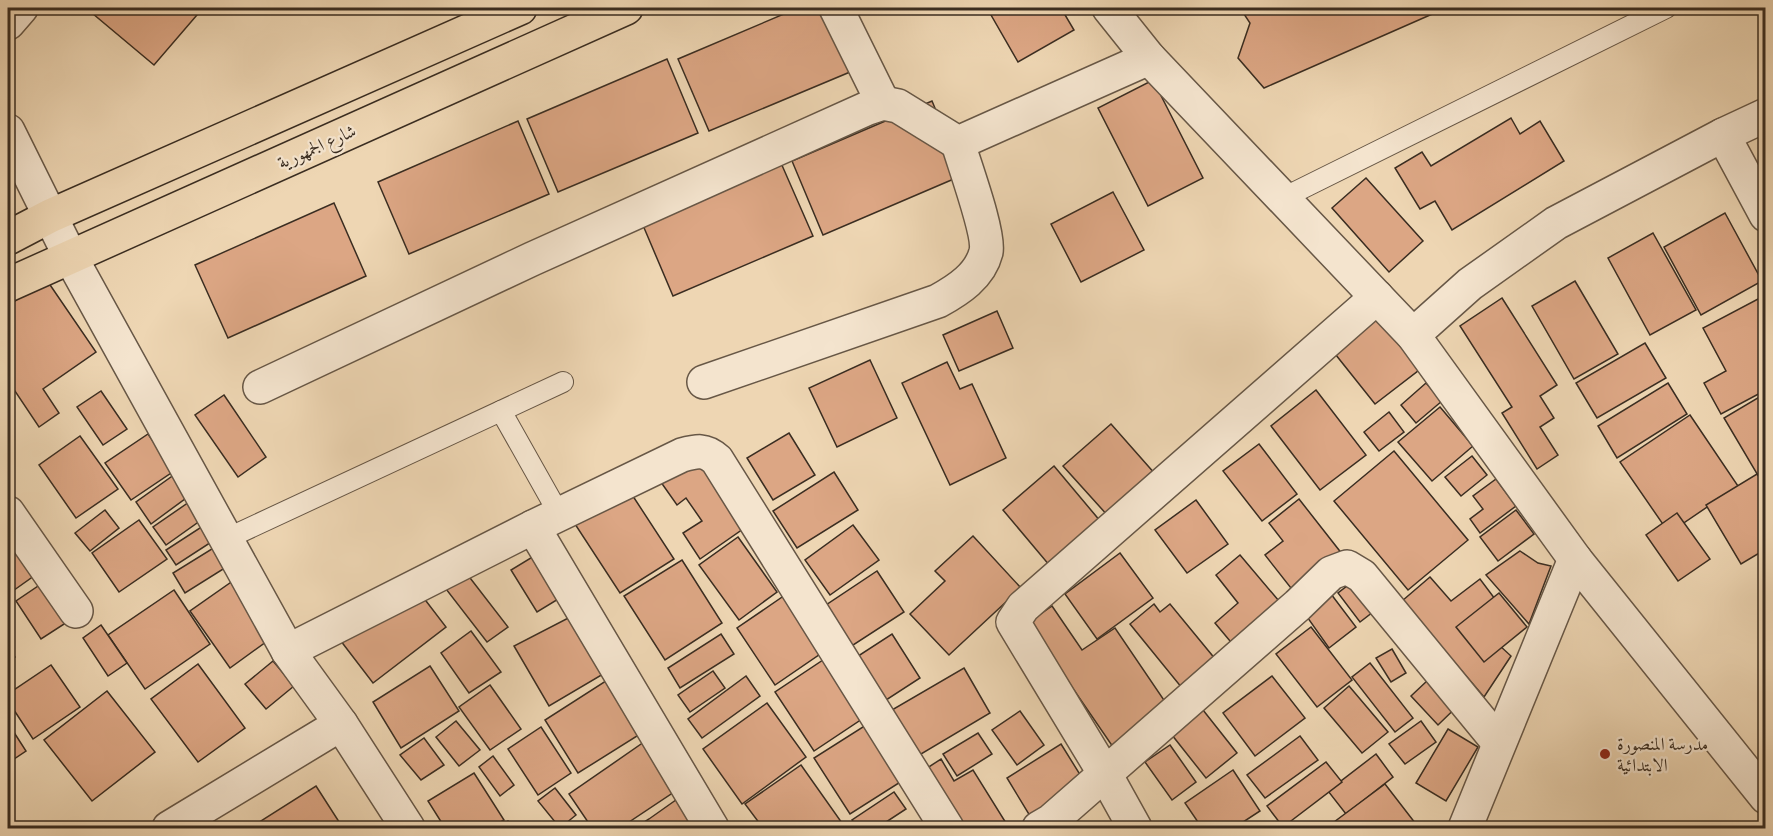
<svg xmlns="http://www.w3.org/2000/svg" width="1773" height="836" font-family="'IM FELL French Canon',Amiri,serif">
<rect width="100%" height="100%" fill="#eed6b3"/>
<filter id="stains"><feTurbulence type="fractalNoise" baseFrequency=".00333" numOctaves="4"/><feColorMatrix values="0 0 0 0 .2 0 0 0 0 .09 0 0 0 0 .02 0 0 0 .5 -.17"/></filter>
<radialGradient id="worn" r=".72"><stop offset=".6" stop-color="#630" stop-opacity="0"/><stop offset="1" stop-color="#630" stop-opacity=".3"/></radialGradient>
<g fill="#dca684" stroke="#3a2d21" stroke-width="1.5">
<polygon points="86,8 203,8 154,65"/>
<polygon points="798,8 822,8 850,72 709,131 678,59"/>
<polygon points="987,8 1061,8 1074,30 1018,62"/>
<polygon points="1240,8 1446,8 1264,88 1238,58 1250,23"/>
<polygon points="667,59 698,133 558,192 527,119"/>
<polygon points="1153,80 1203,178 1148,206 1098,108"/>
<polygon points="932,101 963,175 823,235 792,161"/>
<polygon points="1511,118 1520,134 1540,121 1564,161 1452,230 1435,201 1420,209 1395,168 1422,152 1431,166"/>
<polygon points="518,121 549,194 409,254 378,182"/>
<polygon points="781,163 813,236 673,296 642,223"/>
<polygon points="1366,178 1423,241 1389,272 1332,208"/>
<polygon points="1113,192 1144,250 1081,282 1051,224"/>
<polygon points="334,203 366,276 228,338 195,265"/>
<polygon points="1725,213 1762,281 1701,315 1664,247"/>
<polygon points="1653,233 1696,310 1650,335 1608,258"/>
<polygon points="46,279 96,352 43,389 59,413 39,427 15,391 8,396 8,306"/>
<polygon points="1575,281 1618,354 1574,379 1532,306"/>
<polygon points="1502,298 1557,385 1540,396 1554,418 1540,427 1558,455 1537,469 1502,413 1512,407 1460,326"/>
<polygon points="1758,299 1766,313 1766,390 1721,414 1704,383 1726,371 1703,328"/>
<polygon points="997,311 1013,348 959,371 943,335"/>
<polygon points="1380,312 1423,367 1375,404 1332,350"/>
<polygon points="1645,343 1666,378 1597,418 1576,383"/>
<polygon points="870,360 897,418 837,447 809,388"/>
<polygon points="947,362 960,389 972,384 1006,458 950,485 902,383"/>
<polygon points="1426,383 1442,401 1416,423 1401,405"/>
<polygon points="1668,383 1687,414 1617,458 1598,426"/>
<polygon points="1316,390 1366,455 1320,490 1271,426"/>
<polygon points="101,391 127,429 103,445 77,407"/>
<polygon points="1766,393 1766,482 1763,484 1724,418"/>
<polygon points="224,395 266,457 238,477 195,415"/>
<polygon points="1440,407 1473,446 1432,481 1398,442"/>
<polygon points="1389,412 1404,432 1379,451 1364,432"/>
<polygon points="1690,415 1738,486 1669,533 1620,462"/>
<polygon points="1111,424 1156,475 1109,517 1063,466"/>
<polygon points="789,433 815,475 773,500 747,458"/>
<polygon points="148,434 174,471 131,500 105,463"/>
<polygon points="80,436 118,489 76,518 39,465"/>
<polygon points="1259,444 1297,494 1262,521 1223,471"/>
<polygon points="1394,451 1468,540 1408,590 1334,501"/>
<polygon points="707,453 753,522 700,559 683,533 702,521 686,498 677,505 658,478"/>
<polygon points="1472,456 1487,475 1461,496 1445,477"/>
<polygon points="1054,466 1101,522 1050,566 1003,510"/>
<polygon points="178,472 193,493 151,524 136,502"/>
<polygon points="834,472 858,510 797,548 773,511"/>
<polygon points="1757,474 1766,487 1766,549 1741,564 1706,505"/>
<polygon points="1496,479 1516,506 1480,533 1470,519 1483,509 1473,496"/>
<polygon points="627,487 674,559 620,593 573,521"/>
<polygon points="1299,499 1346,559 1298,597 1265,555 1283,541 1269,523"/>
<polygon points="192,500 204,518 166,545 153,527"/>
<polygon points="1196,500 1228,544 1187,573 1155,530"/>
<polygon points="105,510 119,528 90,551 75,533"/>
<polygon points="1516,510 1534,534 1498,561 1480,537"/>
<polygon points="1677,513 1710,559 1678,581 1646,535"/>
<polygon points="139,520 167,559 119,592 92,553"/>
<polygon points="206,524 216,539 176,565 166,550"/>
<polygon points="853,525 879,560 830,595 805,560"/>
<polygon points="8,536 38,573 10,593 8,589"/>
<polygon points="973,536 1021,588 949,655 910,614 945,581 935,571"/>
<polygon points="738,537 777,592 739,620 699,565"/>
<polygon points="215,547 228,566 185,593 173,573"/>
<polygon points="1520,551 1538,563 1551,566 1529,624 1486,575"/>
<polygon points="1120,553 1153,598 1097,639 1065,594"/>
<polygon points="1240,555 1284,607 1235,647 1215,623 1238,603 1216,575"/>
<polygon points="534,556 560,598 537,612 511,570"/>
<polygon points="682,560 722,623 665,660 624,596"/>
<polygon points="877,571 904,612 847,649 820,609"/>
<polygon points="467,574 508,627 487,642 446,589"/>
<polygon points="1360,576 1382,605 1360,622 1338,593"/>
<polygon points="1430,577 1451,601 1480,579 1495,599 1474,622 1511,656 1484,697 1402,601"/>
<polygon points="50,578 75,617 41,639 16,601"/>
<polygon points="237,578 277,634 230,668 190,611"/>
<polygon points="174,590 210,644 145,689 108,635"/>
<polygon points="788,593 826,650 775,685 737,628"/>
<polygon points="1499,593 1527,627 1484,662 1456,627"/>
<polygon points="1331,594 1356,627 1329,648 1305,614"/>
<polygon points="423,597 446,627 373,683 334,632"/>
<polygon points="1154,604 1160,612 1170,604 1216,660 1182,688 1130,624"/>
<polygon points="1052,606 1082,650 1115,628 1170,709 1113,747 1028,623"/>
<polygon points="576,614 610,670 549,706 514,646"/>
<polygon points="101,625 127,663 108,676 83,638"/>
<polygon points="1311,627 1352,680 1317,707 1276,654"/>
<polygon points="471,631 501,672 469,693 441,653"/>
<polygon points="721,634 734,654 680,688 668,668"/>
<polygon points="892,634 920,678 880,704 852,660"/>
<polygon points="8,645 15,657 8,662"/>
<polygon points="1392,649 1406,673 1391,682 1376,658"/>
<polygon points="826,658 865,717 814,751 775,692"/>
<polygon points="273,661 294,686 266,709 245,684"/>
<polygon points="1370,663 1413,718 1395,732 1352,677"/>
<polygon points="198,664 245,728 198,762 151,699"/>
<polygon points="1445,664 1472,692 1438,725 1411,696"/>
<polygon points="51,665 80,707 33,739 8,701 8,694"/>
<polygon points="430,666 459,711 401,748 373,702"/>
<polygon points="964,668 990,713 911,760 885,714"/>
<polygon points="713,671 725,688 690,712 678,695"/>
<polygon points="746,676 760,696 702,738 688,719"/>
<polygon points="1272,676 1305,718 1255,756 1223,713"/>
<polygon points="612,677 645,731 578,773 545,720"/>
<polygon points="490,685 521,729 490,750 459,707"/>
<polygon points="1349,686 1388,732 1362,753 1324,708"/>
<polygon points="107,691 155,752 92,801 44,740"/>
<polygon points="767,703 806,757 742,804 703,749"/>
<polygon points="1203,710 1237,753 1206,778 1172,735"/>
<polygon points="1020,711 1044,745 1017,765 992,730"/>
<polygon points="456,721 480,750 459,766 436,737"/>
<polygon points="1421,721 1436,742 1405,764 1389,744"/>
<polygon points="8,723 26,751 8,763"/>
<polygon points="866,725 902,781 850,814 814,758"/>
<polygon points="541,727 571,773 538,795 508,749"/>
<polygon points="1448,729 1478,747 1446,801 1416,783"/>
<polygon points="978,733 992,754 957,776 943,754"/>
<polygon points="1300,736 1318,760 1265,798 1247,775"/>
<polygon points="424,738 444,765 421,780 400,755"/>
<polygon points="644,742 677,790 620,828 592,828 569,794"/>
<polygon points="1061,744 1084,781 1030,816 1007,778"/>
<polygon points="1170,745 1196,782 1172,800 1145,762"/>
<polygon points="1376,754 1393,777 1346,814 1328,791"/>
<polygon points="493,756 514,785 500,796 479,767"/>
<polygon points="941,759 954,781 973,770 1006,823 998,828 952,828 918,774"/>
<polygon points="1326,762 1342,782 1283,827 1267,806"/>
<polygon points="801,765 842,823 834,828 763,828 745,804"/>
<polygon points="1233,770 1260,811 1234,828 1202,828 1185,803"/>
<polygon points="474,773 504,820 490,828 445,828 428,801"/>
<polygon points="1385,784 1419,828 1326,828"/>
<polygon points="316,786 343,828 250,828"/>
<polygon points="555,788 576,815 560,828 538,801"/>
<polygon points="894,792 906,809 877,828 858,828 852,820"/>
<polygon points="683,795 708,828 635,828 649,819"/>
<polygon points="1114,820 1120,828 1100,828"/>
<polygon points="508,821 514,828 497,828"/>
</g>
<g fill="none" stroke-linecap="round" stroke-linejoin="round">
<g stroke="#675746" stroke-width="22">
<g id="service">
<polyline points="1283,198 1666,8"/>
<polyline points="501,411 559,514"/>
<polyline points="226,539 563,382"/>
</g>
</g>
<g stroke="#675746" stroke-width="36">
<g id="minor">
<polyline points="836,8 883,103"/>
<polyline points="1109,8 1149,58 1413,335 1575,559 1766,797"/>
<polyline points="8,23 21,8"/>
<polyline points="8,131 71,258 288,651 341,724 408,828"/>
<polyline points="1723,135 1766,215"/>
<polyline points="1413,335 1470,284 1556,223 1723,135 1766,115"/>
<path d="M704 382 938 301C958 290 980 276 986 252 990 234 964 164 958 143"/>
<polyline points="260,387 532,259 868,108 883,103 898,106 958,143 1149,58"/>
<polyline points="8,513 76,611"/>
<polyline points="533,527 712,828"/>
<path d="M288 651 533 527 682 455C697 451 705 449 717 460L947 828"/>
<polyline points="169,828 341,724"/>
<polyline points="1039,828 1051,821 1298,605 1331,573 1347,567 1362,576 1499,743"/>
<polyline points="1135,828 1105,774 1013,622 1023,607 1377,297"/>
<polyline points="1465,828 1575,559"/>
</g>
</g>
<g stroke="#3a2d21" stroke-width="36">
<g id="primary">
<polyline points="8,238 50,216 520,8"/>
<polyline points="8,285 626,8"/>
</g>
</g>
<use href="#service" stroke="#f4e4ce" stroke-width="20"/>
<use href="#minor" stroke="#f4e4ce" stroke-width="33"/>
<use href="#primary" stroke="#eed6b3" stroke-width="33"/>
</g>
<circle fill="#8f2418" stroke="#f4e4ce" stroke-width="2" cx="1605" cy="754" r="6"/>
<g text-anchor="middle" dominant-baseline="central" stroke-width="4.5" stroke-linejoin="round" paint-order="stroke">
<g font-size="18" fill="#3a2d21" stroke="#f4e4ce">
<text transform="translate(317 147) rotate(-24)">شارع الجمهورية</text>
</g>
<g font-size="18" fill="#3a2d21" stroke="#f4e4ce" text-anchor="start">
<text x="1617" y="744">مدرسة المنصورة<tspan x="1617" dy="21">الابتدائية</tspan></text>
</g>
</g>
<rect width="1773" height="836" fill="none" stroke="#eed6b3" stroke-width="30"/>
<rect x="9" y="9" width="1755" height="818" fill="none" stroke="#3a2d21" stroke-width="3"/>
<rect x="15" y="15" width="1743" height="806" fill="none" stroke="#3a2d21" stroke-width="1.5"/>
<rect width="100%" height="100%" filter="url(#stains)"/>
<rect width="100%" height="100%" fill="url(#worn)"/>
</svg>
